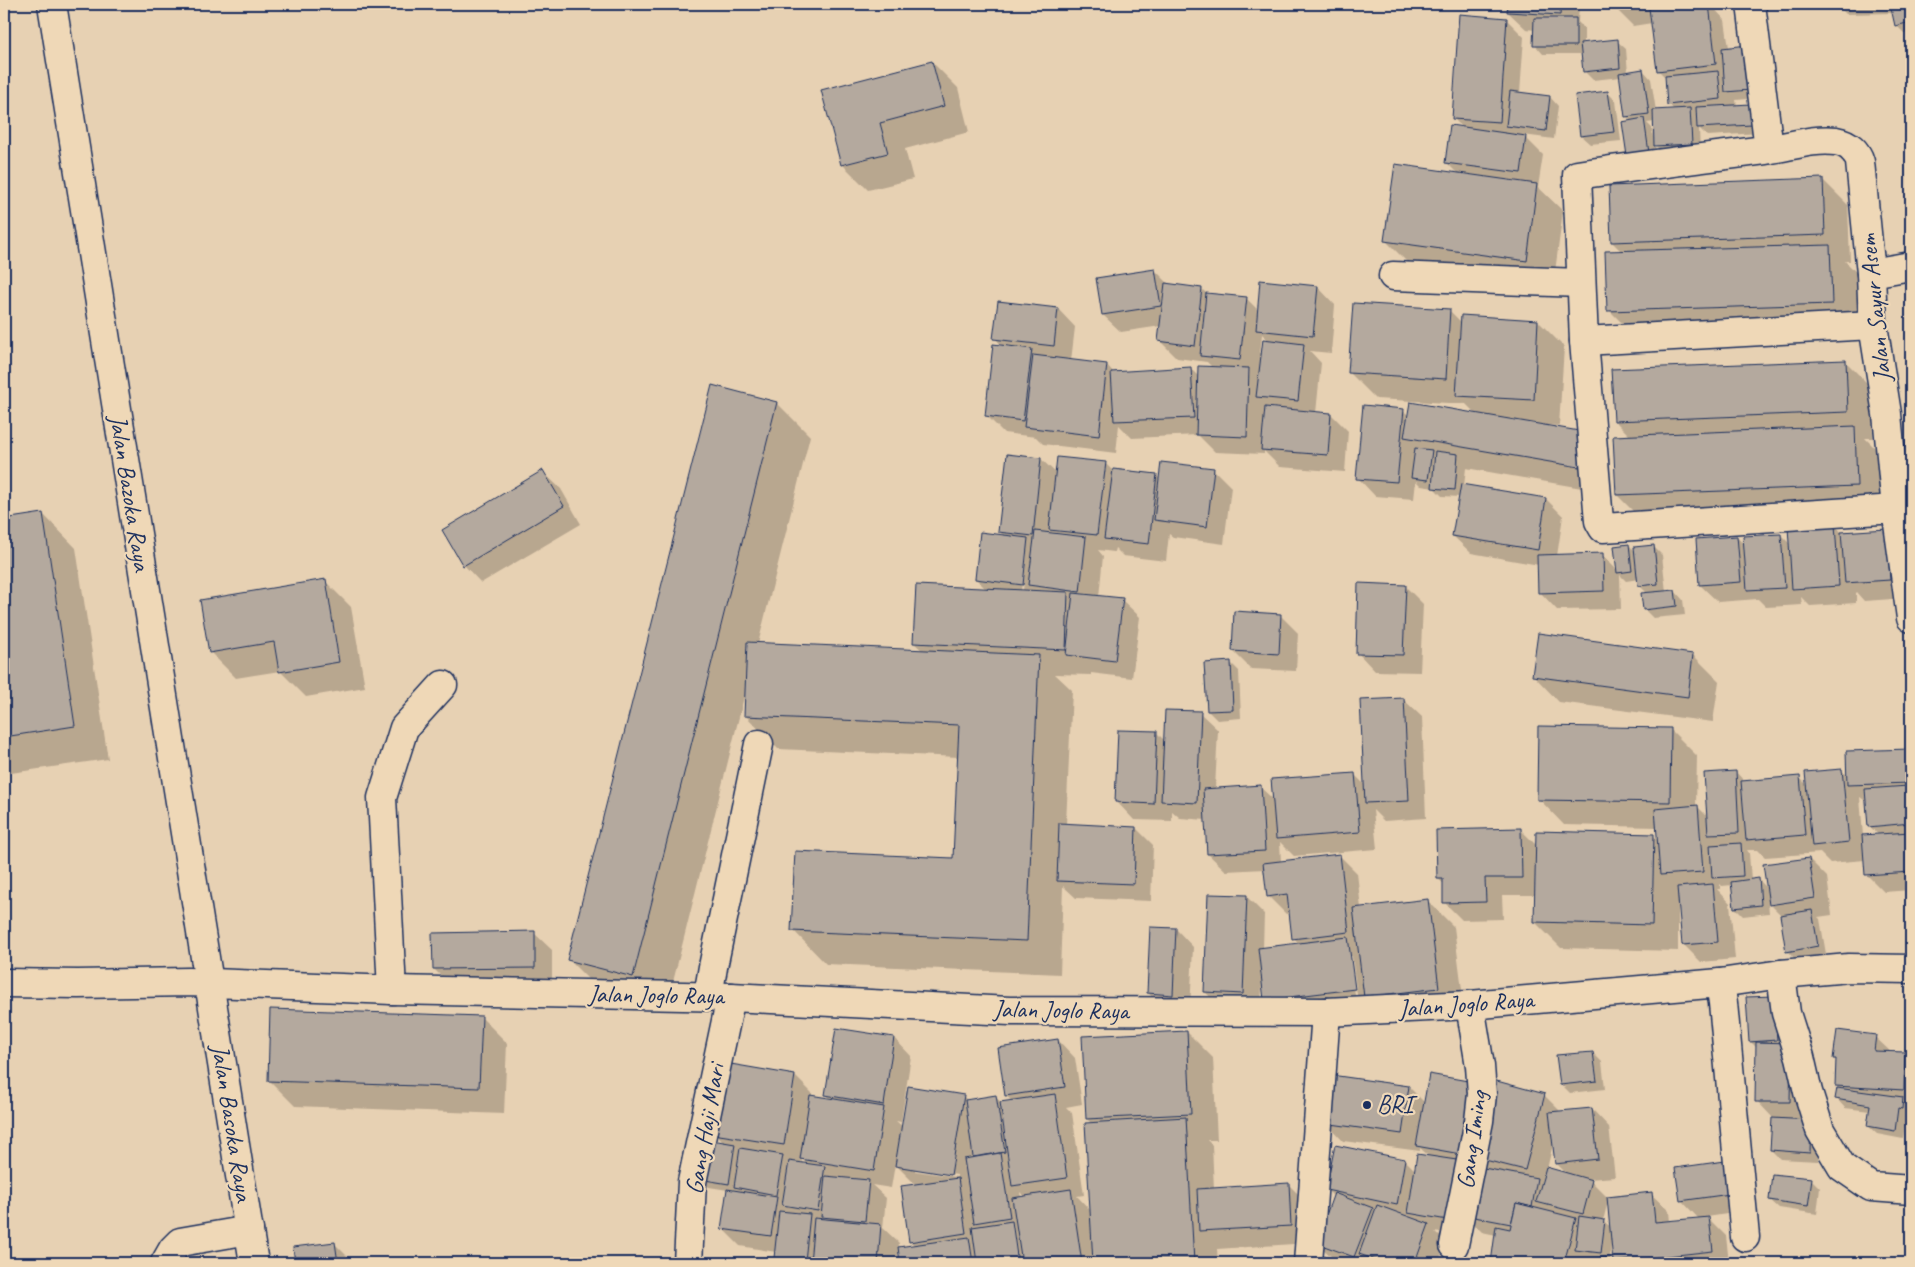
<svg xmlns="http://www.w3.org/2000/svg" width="1915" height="1267" font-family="Caveat,sans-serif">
<rect width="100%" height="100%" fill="#e7d1b3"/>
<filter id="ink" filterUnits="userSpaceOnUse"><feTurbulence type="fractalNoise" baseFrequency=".02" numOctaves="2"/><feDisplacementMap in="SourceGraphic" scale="10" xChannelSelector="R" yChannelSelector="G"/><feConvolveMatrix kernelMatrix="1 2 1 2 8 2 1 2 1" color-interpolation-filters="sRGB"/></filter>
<g filter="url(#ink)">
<g fill="#0003" fill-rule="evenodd">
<polygon points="140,4 154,4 141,6"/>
<path d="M1509 4H1579L1578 22 1584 28V44L1617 41 1626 49 1628 73 1643 70 1651 79 1656 111 1674 110 1669 104 1666 78 1658 70 1652 23 1633 26 1615 8V4H1710L1725 20 1729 48 1759 98 1736 100 1737 106H1750L1760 133 1707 136 1699 128 1700 153 1664 154 1655 145 1657 161 1637 165 1632 122 1626 116 1621 77 1593 80 1584 71 1583 54H1543L1535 45V30L1526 29 1508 12ZM1655 122V137H1653L1652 128 1647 123Z"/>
<polygon points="1836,4 1911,4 1911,32 1905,34 1896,25 1894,13 1846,14"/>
<polygon points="1506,19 1524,37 1520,93 1550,97 1558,106 1554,139 1523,135 1543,155 1538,187 1563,211 1553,287 1412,267 1386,241 1458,174 1446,162 1463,128 1453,118"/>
<polygon points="932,62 958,88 969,132 905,149 913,179 868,190 842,164"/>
<polygon points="1608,93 1616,101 1621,141 1590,144 1581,136"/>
<polygon points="1822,179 1848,205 1850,261 1845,261 1856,272 1858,330 1635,336 1609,310 1622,252 1612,242"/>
<path d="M1155 270 1170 285 1202 289 1207 294 1246 298 1259 311 1318 287 1335 305 1331 353 1310 351 1321 363 1316 413 1331 414 1348 431 1345 472 1280 467 1264 451V454L1215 452 1198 435 1132 438 1119 425 1116 453 1043 444 1036 437 1004 433 987 416 1003 347 995 338 1058 309 1075 327 1071 361 1107 365 1114 373 1191 369 1199 377 1213 368 1207 362 1177 358 1159 340 1161 326 1121 332 1103 315ZM1262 334 1269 341 1262 353H1260Z"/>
<polygon points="1450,311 1462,323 1462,316 1538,321 1564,347 1559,426 1547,425 1546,427 1584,433 1610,459 1605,492 1466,468 1464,486 1546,499 1563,516 1557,556 1602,555 1617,570 1629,545 1636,552 1653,546 1662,555 1666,592 1675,591 1683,600 1685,615 1653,618 1644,609 1648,594 1639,585 1639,579 1626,581 1620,575 1621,609 1557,610 1540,592 1539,565 1471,553 1453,536 1460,497 1442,496 1434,488 1421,486 1416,481 1414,499 1375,496 1358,478 1403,410 1409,416 1477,415 1466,404 1376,399 1350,373"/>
<polygon points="1845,361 1871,387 1873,438 1865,438 1880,453 1883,512 1643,521 1617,495 1630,436 1615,421"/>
<path d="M777 403 810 436 758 644 923 651 914 643 986 589 976 579 1004 536 1000 532 1041 459 1057 474 1105 463 1112 470 1156 475 1160 479 1213 469 1231 487 1224 544 1173 537 1169 534 1166 561 1123 556 1115 548 1114 552 1098 550 1103 556 1099 597 1122 600 1140 617 1132 678 1091 673V675L1055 674 1072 690 1066 825 1136 828 1153 845 1151 901 1076 898 1063 886 1060 974 826 964 793 930 955 859 959 757 778 749 745 715 744 697 666 1010 602 993 569 960ZM1025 552H1027L1023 591H1021Z"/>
<polygon points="543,472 561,489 581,524 481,583 464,565"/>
<polygon points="43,514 76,548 108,759 11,773 4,766 4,520"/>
<polygon points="1835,525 1842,533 1886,530 1907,598 1864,601 1856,592 1856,603 1810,606 1801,597 1802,605 1766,607 1758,599 1718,602 1700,585 1737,537 1745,546 1781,535 1790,544"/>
<polygon points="325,581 351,607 365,687 306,697 280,671 236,678 210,652"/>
<polygon points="1405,586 1423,604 1420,672 1375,671 1358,653"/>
<polygon points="1280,615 1298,633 1296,671 1251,669 1233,651"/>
<polygon points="1693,655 1719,681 1713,722 1559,702 1534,676"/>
<polygon points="1230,662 1239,671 1241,718 1217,720 1208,711"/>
<path d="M1404 700 1422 717 1426 818 1384 821 1373 810 1377 849 1294 856 1280 842 1281 862 1339 855 1357 873 1361 908 1428 901 1454 927 1465 1013 1283 1017 1262 980 1261 1011 1223 1009 1205 992 1247 897 1264 914 1263 949 1300 945 1294 938 1291 913 1286 914 1268 896 1265 869 1226 871 1208 854 1206 820 1180 818 1172 811V821L1134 820 1117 802 1157 733 1165 741 1200 713 1218 730 1215 789 1260 787 1274 800 1354 774 1365 785ZM1350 956H1352L1357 995H1355Z"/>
<path d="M1671 730 1697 756 1696 807H1698L1708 817 1736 772 1745 782 1799 777 1807 785 1841 770 1848 776 1909 750 1911 752V890L1884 892 1866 874 1865 860 1830 863 1820 853 1765 857 1758 850H1747L1749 853 1751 880 1758 879 1768 889 1809 859 1827 877 1832 915 1818 917 1820 919 1826 954 1796 960 1788 951 1781 915 1768 902 1769 913 1743 916 1735 908 1732 885 1722 886 1720 884V889H1717L1730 903 1735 959 1701 962 1683 944 1680 907H1678V951L1561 948 1535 922V895H1502L1503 919 1462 920 1444 902V884L1438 879 1521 830 1537 846 1653 835 1659 841 1658 827 1564 825 1539 799ZM1860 797 1867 802 1869 826 1879 835 1863 836Z"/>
<polygon points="1176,929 1193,947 1190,1012 1166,1010 1148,993"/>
<polygon points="534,933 552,950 552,985 451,986 434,969"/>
<polygon points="1774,997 1819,1130 1818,1161 1780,1159 1771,1150 1773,1118 1757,1101 1757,1048 1750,1041"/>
<polygon points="481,1017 507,1043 504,1114 295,1106 269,1080"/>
<path d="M1187 1032 1213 1058 1217 1140H1207L1212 1145 1214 1189 1289 1185 1306 1202 1308 1243 1217 1249 1218 1263H902L899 1248 915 1246 910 1241 916 1185 895 1164 891 1188 872 1185 886 1198 883 1228 899 1243 897 1263H781L776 1258V1252L740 1246 722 1228 728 1190 709 1187 701 1179 724 1143 714 1133 795 1076 812 1093V1096L831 1100 827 1095 894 1038 911 1056 901 1122 896 1121 903 1127 963 1096 968 1101 995 1097 1002 1103 1012 1101 1006 1096 1058 1040 1075 1058 1082 1104 1066 1107 1072 1113 1084 1195 1077 1196 1091 1211 1092 1124 1087 1119ZM802 1159 808 1165 801 1164ZM915 1168 957 1175V1177L915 1171ZM1020 1192 1025 1197 1021 1198Z"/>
<polygon points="1875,1037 1892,1053 1905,1054 1911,1060 1911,1109 1910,1117 1906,1116 1903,1139 1877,1134 1868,1126 1870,1111 1845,1108 1837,1099 1838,1088 1836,1085 1837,1061 1834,1059"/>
<polygon points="1593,1053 1602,1062 1605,1089 1570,1093 1561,1084"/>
<path d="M1409 1087 1425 1103 1544 1095 1561 1112 1592 1109 1609 1127 1615 1177 1589 1179 1608 1198 1651 1194 1669 1211 1670 1222 1699 1219 1681 1200 1725 1162 1747 1211 1707 1217 1726 1236 1729 1263H1616L1611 1242 1610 1263H1493L1496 1235 1482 1232 1473 1223 1471 1238 1435 1232 1446 1242 1438 1263H1343L1335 1260 1317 1243 1334 1197 1327 1190 1336 1146 1405 1160 1416 1171 1430 1157 1420 1148V1151L1343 1141 1326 1123ZM1553 1144 1556 1163 1567 1174 1547 1169ZM1608 1201 1611 1227 1603 1221Z"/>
<polygon points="1812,1180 1820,1188 1817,1214 1779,1208 1770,1200"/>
<polygon points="334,1243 352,1261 352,1263 296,1263 294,1248"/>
</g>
<g fill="#b4a99e" stroke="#1b2f5e">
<polygon points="1508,4 1561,4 1560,15 1507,12"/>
<polygon points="1613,4 1652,4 1614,9"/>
<polygon points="1683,4 1709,4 1716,64 1657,71 1649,8"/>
<polygon points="1890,4 1911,4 1911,22 1895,26"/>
<polygon points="1459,14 1507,18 1500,122 1452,119"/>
<polygon points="1534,18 1576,18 1576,46 1533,46"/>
<polygon points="1618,39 1620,68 1583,72 1580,43"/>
<polygon points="1748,45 1751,90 1725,92 1722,48"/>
<polygon points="932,61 944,106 880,123 888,153 841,165 821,90"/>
<polygon points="1643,69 1649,114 1625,117 1619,73"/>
<polygon points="1718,71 1721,99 1667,105 1665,76"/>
<polygon points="1510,91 1550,96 1546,131 1506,126"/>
<polygon points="1608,91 1614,132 1580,136 1575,95"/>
<polygon points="1751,104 1752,125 1697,128 1696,107"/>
<polygon points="1690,108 1692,144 1654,146 1653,110"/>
<polygon points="1644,118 1649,153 1627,156 1622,122"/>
<polygon points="1450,125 1526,136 1521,173 1445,163"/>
<polygon points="1395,164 1537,184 1527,261 1384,241"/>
<polygon points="1823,178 1825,235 1611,242 1609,186"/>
<polygon points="1830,245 1832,304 1607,311 1605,251"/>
<polygon points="1155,269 1161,306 1102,315 1096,278"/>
<polygon points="1260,280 1318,286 1313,336 1256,330"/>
<polygon points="1165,283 1202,288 1195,346 1158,341"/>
<polygon points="1206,293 1247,297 1240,360 1200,356"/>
<polygon points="998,301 1058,308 1054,346 993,339"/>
<polygon points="1353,303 1450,309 1446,379 1348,373"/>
<polygon points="1461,315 1538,320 1534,400 1456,396"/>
<polygon points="1263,339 1304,344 1298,401 1256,397"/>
<polygon points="993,344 1032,349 1023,421 985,416"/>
<polygon points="1033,355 1107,364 1099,436 1024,427"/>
<polygon points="1846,360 1848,412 1614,421 1611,369"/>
<polygon points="1198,366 1249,368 1247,437 1196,435"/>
<polygon points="1191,367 1194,418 1114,421 1111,372"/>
<polygon points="712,385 777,402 633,977 567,960"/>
<polygon points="1410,402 1585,432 1579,467 1404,437"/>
<polygon points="1363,405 1404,409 1397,482 1356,479"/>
<polygon points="1265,407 1331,413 1328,455 1261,450"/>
<polygon points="1855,426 1857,486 1616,495 1613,436"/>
<polygon points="1415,448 1432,450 1428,480 1411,478"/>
<polygon points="1435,451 1458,454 1455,490 1432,488"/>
<polygon points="1007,454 1041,458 1033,536 998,532"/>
<polygon points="1057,457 1106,462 1097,535 1049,530"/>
<polygon points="1161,462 1214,468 1207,527 1154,520"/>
<polygon points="1113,469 1157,474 1149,544 1104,539"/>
<polygon points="543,470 564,506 463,566 442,530"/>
<polygon points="1461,484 1546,498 1538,550 1452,536"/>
<polygon points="43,513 75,726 4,737 4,519"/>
<polygon points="1835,524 1839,586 1792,589 1788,527"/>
<polygon points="1887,529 1890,580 1845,583 1841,532"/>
<polygon points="1035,531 1086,537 1080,592 1028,585"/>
<polygon points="980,532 1028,538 1023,585 975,579"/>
<polygon points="1781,534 1785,588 1747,590 1743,536"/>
<polygon points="1737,536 1741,582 1699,585 1696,539"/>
<polygon points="1629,544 1632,571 1617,573 1614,546"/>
<polygon points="1654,545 1658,584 1638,586 1634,547"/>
<polygon points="1603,553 1604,591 1538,593 1537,555"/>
<polygon points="326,579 339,662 279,672 274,642 209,653 200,600"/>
<polygon points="1358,583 1406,585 1403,655 1356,654"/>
<polygon points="916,585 1068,592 1066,650 913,643"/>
<polygon points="1675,590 1677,606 1643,610 1641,593"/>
<polygon points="1073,593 1123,598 1115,661 1066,655"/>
<polygon points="1234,611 1281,614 1279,654 1232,651"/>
<polygon points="1538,633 1693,654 1688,697 1532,676"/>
<polygon points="747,642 1039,655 1027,941 791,931 795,851 953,858 959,725 744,716"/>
<polygon points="1231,661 1233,710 1207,711 1204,663"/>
<polygon points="1404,698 1409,801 1365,803 1360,700"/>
<polygon points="1165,710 1201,711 1197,803 1161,801"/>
<polygon points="1538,726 1671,728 1670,802 1537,800"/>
<polygon points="1118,730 1157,731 1154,804 1115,802"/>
<polygon points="1910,749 1911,783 1847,785 1846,751"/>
<polygon points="1842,769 1849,842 1812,846 1805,772"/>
<polygon points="1736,771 1739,833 1708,834 1704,773"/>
<polygon points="1355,773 1360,832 1276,839 1271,779"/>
<polygon points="1800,776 1805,835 1746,840 1741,781"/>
<polygon points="1261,785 1265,851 1207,854 1203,789"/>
<polygon points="1908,786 1911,823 1868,827 1865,789"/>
<polygon points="1698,805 1703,872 1660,875 1655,809"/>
<polygon points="1059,823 1136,827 1134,884 1057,881"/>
<polygon points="1521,828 1522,878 1485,878 1486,902 1443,903 1443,879 1437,879 1436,830"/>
<polygon points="1536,831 1654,834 1652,925 1534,922"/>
<polygon points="1911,832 1911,872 1865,875 1862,835"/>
<polygon points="1741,843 1743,876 1712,878 1710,845"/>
<polygon points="1340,854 1349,932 1292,939 1287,894 1267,897 1263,863"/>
<polygon points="1809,858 1815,898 1769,905 1763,864"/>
<polygon points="1759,878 1761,905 1734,908 1731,882"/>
<polygon points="1713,884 1718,942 1682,945 1677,887"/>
<polygon points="1208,894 1247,895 1243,994 1204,992"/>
<polygon points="1428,899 1439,988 1364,997 1353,908"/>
<polygon points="1812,910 1818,946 1786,952 1780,915"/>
<polygon points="1150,927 1176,928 1173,995 1147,993"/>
<polygon points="535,931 535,968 433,969 432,933"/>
<polygon points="1348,937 1355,989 1264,1000 1258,948"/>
<polygon points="1774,996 1777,1040 1749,1042 1746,997"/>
<polygon points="270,1009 482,1016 479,1088 268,1081"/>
<polygon points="836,1028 894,1037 884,1105 825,1095"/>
<polygon points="1837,1030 1876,1035 1874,1051 1905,1052 1904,1090 1835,1086 1836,1059 1833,1059"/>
<polygon points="1187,1031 1191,1114 1086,1119 1082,1036"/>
<polygon points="1058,1039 1065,1087 1005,1096 998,1048"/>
<polygon points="1756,1042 1791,1043 1790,1102 1755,1102"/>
<polygon points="1593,1052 1597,1081 1560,1085 1556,1055"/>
<polygon points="725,1063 795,1075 784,1145 713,1134"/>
<polygon points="1429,1074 1479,1083 1466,1155 1416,1146"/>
<polygon points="1331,1075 1409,1086 1402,1134 1324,1123"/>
<polygon points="1493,1080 1545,1094 1525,1170 1473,1157"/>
<polygon points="908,1086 964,1095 951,1175 895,1166"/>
<polygon points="1837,1088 1903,1097 1902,1109 1898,1108 1895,1131 1867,1126 1870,1105 1835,1099"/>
<polygon points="1055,1094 1067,1178 1012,1186 1000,1102"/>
<polygon points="810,1095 884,1107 874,1171 800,1159"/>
<polygon points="996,1095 1005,1152 973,1157 965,1100"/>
<polygon points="1592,1108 1598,1159 1555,1164 1549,1112"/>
<polygon points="1186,1117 1194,1263 1093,1263 1085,1123"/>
<polygon points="1772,1118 1811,1120 1810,1153 1770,1150"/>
<polygon points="706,1139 735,1144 729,1184 699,1179"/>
<polygon points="1335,1145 1405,1159 1397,1205 1326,1190"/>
<polygon points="740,1148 783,1155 776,1195 734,1187"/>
<polygon points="1000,1153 1010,1217 974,1223 964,1159"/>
<polygon points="1417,1154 1463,1161 1453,1221 1408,1213"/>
<polygon points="789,1161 825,1166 818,1211 782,1205"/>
<polygon points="1725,1161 1730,1194 1680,1201 1675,1168"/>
<polygon points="1473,1166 1537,1178 1532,1207 1516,1203 1511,1224 1464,1215"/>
<polygon points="1546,1167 1592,1180 1583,1214 1536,1202"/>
<polygon points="1772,1174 1812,1178 1808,1206 1769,1200"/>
<polygon points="825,1176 869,1180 865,1221 821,1217"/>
<polygon points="958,1178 966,1233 909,1242 901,1186"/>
<polygon points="1289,1183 1291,1226 1199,1231 1197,1189"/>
<polygon points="727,1189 777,1197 771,1236 721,1229"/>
<polygon points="1071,1189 1082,1263 1022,1263 1012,1198"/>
<polygon points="1652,1192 1655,1222 1709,1217 1713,1251 1613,1262 1607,1197"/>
<polygon points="1334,1193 1373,1208 1354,1257 1316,1243"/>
<polygon points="1516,1203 1576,1218 1564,1263 1491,1263 1496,1226 1510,1229"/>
<polygon points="1377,1205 1429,1224 1415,1263 1385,1263 1359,1254"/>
<polygon points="779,1211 810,1214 805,1261 774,1258"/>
<polygon points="1579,1216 1605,1220 1601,1253 1575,1250"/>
<polygon points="814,1218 881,1224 878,1263 810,1263"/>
<polygon points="1012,1221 1018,1263 977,1263 972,1227"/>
<polygon points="969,1237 973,1263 900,1263 898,1247"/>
<polygon points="335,1242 338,1263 295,1263 293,1247"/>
<polygon points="1606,1257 1606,1263 1580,1263 1579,1260"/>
</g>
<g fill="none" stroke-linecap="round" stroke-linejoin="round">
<g stroke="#1b2f5e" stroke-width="31">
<g id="minor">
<polyline points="52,4 254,1263"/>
<polyline points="1751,4 1769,149"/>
<polyline points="1871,273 1911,266"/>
<polyline points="1393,276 1581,283"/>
<polyline points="1584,341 1873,325"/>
<path d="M1896 509 1603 528 1599 521 1584 341 1577 175C1639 166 1702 158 1765 150 1789 147 1812 138 1836 141 1848 143 1857 151 1860 162L1871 273 1873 325 1887 414 1896 509 1911 618"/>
<polyline points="1781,974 1786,1013 1800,1057 1808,1092 1820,1130 1842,1167 1871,1187 1911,1190"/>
<polyline points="1720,983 1723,1003 1745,1237"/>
<polyline points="392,990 382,798 404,728 443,685"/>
<polyline points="708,996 713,967 759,744"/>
<polyline points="1454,1245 1479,1121 1482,1094 1480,1066 1470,1005"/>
<polyline points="165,1263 173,1249 180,1242 249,1230"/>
<polyline points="688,1263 692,1182 731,997"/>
<polyline points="1308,1263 1326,1012"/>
</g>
</g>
<g stroke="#1b2f5e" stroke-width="31">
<polyline id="major" points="4,983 78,984 188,982 392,990 731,997 1010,1011 1326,1012 1470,1005 1720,983 1781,974 1849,968 1911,969"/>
</g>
<use href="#minor" stroke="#efd8b7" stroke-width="28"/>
<use href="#major" stroke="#efd8b7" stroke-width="28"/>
</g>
</g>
<circle fill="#1b2f5e" stroke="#efd8b7" stroke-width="2" cx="1367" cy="1105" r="5"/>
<g text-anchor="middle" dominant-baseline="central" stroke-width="4.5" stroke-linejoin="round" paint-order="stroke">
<g font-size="25" fill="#1b2f5e" stroke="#efd8b7">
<text transform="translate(1875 308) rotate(-96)">Jalan Sayur Asem</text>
<text transform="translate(130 493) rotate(81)">Jalan Bazoka Raya</text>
<text transform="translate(656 995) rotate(1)">Jalan Joglo Raya</text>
<text transform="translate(1466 1004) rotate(-4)">Jalan Joglo Raya</text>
<text transform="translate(1061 1010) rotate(1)">Jalan Joglo Raya</text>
<text transform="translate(232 1123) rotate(81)">Jalan Basoka Raya</text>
<text transform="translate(705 1129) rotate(-80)">Gang Haji Mari</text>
<text transform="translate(1472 1140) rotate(-82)">Gang Iming</text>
</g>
<g font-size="25" fill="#1b2f5e" stroke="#efd8b7" text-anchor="start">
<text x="1377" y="1105">BRI</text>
</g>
</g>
<rect width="1915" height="1267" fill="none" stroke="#efd8b7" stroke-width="20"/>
<rect x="10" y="10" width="1895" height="1247" fill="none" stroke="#1b2f5e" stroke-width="2" filter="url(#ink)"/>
</svg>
